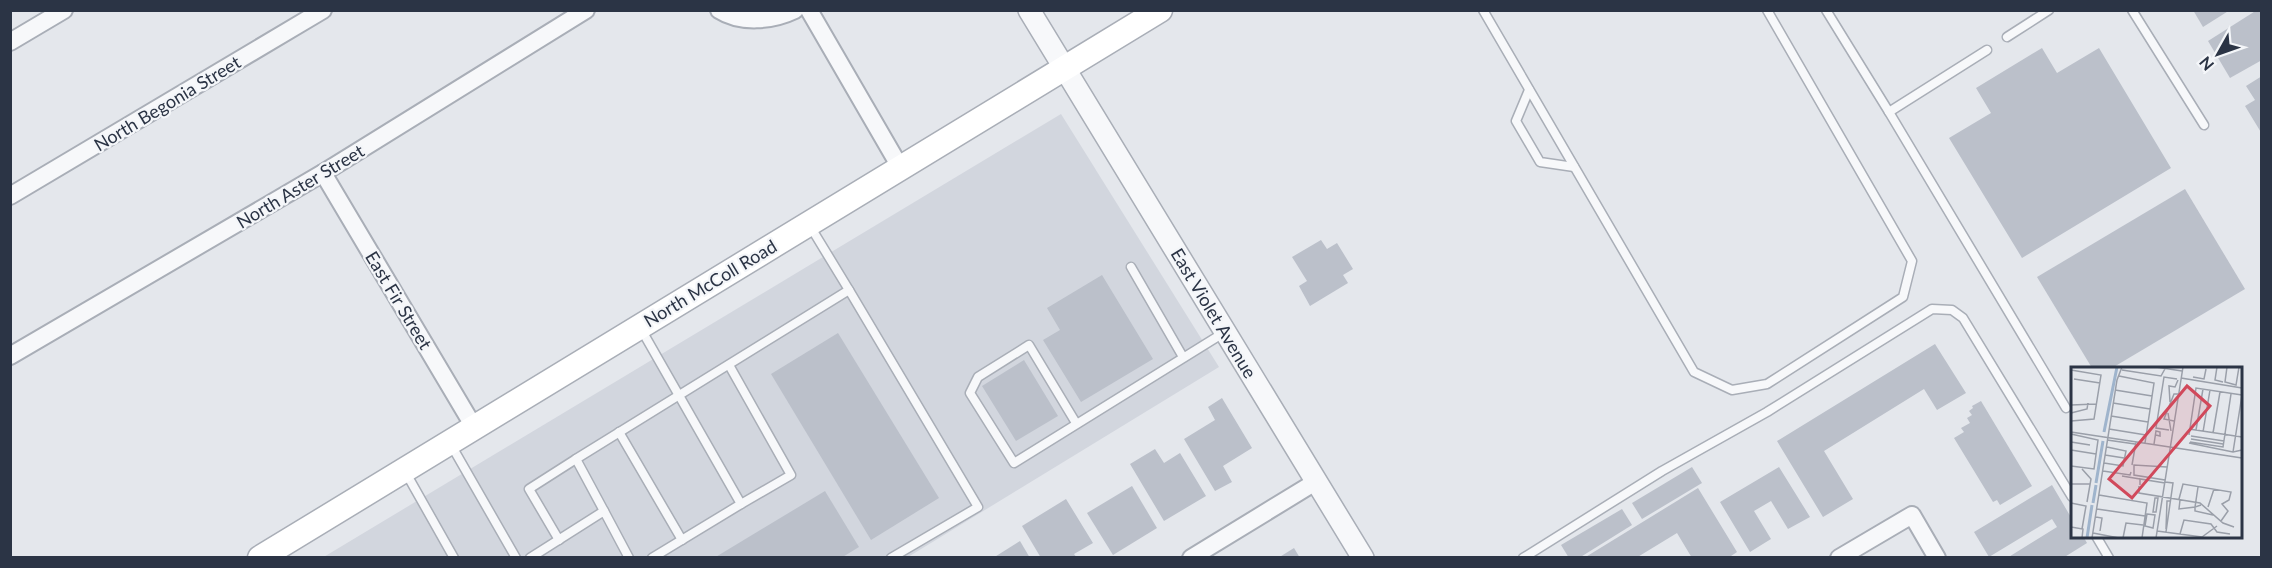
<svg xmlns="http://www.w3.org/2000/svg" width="2272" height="568" font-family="Lato,sans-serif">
<rect width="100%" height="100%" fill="#e4e7ec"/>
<polygon fill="#d2d6de" points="1061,114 1219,367 908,557 322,558"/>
<g fill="#bbc0ca">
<polygon points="2193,10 2230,10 2203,27"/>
<polygon points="2257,10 2262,10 2262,60 2230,78 2208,41"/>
<polygon points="2042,48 2057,73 2099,48 2171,168 2022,258 1949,138 1991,113 1976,88"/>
<polygon points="2262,76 2262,134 2245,106 2255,100 2246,86"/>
<polygon points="2185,189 2245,289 2112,368 2092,368 2037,277"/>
<polygon points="1321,240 1327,249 1337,243 1353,269 1343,275 1348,283 1310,306 1299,286 1307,281 1292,257"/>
<polygon points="1102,275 1153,359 1081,402 1043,340 1060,330 1047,308"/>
<polygon points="838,333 939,498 871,540 771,374"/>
<polygon points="1935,344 1966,393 1937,410 1924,389 1824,451 1853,499 1823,517 1777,441"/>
<polygon points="1024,360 1058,416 1016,441 982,386"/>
<polygon points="1222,398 1252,448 1223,466 1232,482 1215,491 1184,439 1215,420 1208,407"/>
<polygon points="1981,401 2032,486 2000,505 1997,500 1993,502 1954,438 1964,432 1961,428 1970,423 1967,418 1972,415 1969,411 1973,408 1972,406"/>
<polygon points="1155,449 1164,463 1180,453 1206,496 1164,521 1130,464"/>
<polygon points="1692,467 1702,483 1642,519 1632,503"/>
<polygon points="1779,467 1810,517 1788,529 1771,501 1754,511 1771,539 1750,552 1720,502"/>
<polygon points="2052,485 2072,519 2072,536 2083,536 2087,543 2063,558 2007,558 2057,527 2052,519 1989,557 1974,532"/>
<polygon points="1132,486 1157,528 1113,555 1087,513"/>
<polygon points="1698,488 1737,552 1728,558 1692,558 1677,533 1636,558 1584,558"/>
<polygon points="825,491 859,547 841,558 714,558"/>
<polygon points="1066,499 1093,543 1074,554 1077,558 1041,558 1022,526"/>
<polygon points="1622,509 1632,525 1579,558 1569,558 1561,545"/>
<polygon points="1020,541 1030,558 993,558"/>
<polygon points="1294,548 1300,558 1278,558"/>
</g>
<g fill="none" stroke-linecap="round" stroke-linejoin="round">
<g stroke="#a9aeb7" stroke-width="11">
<g id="service">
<polyline points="1483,10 1694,372 1732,390 1767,384 1903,297 1912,261 1767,10"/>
<polyline points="1826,10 1889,112 1987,50"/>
<polyline points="2132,10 2204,125"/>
<polyline points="2007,37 2049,10"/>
<polyline points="1529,90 1516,121 1540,162 1574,167"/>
<polyline points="1889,112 2066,408"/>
<polyline points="1131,267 1183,357"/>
<polyline points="849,290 978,507 891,558"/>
<polyline points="641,329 741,504 652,558"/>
<polyline points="729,365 791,475 741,504"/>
<polyline points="1076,423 1029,345 978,377 970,393 1014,463 1225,332"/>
<polyline points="619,432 682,540"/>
<polyline points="450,443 516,558"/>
<polyline points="406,473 454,558"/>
<polyline points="604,511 576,459 849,290 810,226"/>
<polyline points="2096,536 2109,558"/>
<polyline points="559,540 529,489 576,459"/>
<polyline points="530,558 604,511 629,558"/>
<polyline points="1523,558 1662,471 1767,412 1932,309 1952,310 1963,318 2072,497"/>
</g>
</g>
<g stroke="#a9aeb7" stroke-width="20">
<g id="minor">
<path d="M719 10C741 24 772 21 795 10"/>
<polyline points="809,10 900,167"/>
<polyline points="10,42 64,10"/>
<polyline points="323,173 474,427"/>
<polyline points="10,196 323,10"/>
<polyline points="10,356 323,173 586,10"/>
<polyline points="1191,558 1317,481"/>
<polyline points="1839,558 1912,515 1937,558"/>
</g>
</g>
<g stroke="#a9aeb7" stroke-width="24">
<polyline id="tertiary" points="1029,10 1363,558"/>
</g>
<g stroke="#a9aeb7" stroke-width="27">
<polyline id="secondary" points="260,558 1160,10"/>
</g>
<use href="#service" stroke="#f7f8fa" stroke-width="8"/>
<use href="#minor" stroke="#f7f8fa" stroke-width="16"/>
<use href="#tertiary" stroke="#f7f8fa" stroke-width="21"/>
<use href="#secondary" stroke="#fff" stroke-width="24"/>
</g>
<g text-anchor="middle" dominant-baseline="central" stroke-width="4.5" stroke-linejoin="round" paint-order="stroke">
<g font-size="18" fill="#2b3445" stroke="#f4f6f9">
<text transform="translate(167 103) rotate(-31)">North Begonia Street</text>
<text transform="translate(300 186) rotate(-31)">North Aster Street</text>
<text transform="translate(710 283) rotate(-31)">North McColl Road</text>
<text transform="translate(399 300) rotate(59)">East Fir Street</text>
<text transform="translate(1214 313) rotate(59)">East Violet Avenue</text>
</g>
</g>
<g transform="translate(2071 367)">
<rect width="171" height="171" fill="#e4e7ec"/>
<path fill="none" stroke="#9fb4cc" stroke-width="3" d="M33 65 46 0M25 116 32 74M22 136 25 118M16 171 21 138"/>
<path fill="none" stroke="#9a9fa9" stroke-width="1.5" d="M85 0 111 4M146 0 144 13 152 15M156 0 154 15 165 18 168 0M0 3 30 8 23 52 0 54M51 3 90 9 95 0M48 9 83 16 74 76M122 10 133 12 135 2M110 11 171 21M3 12 29 16M44 23 81 29M99 35 98 19 104 20 107 13M42 36 79 42M0 38 25 37M0 46 16 42 17 36M97 46 100 64M40 49 77 55M103 54 93 52 103 27H107M38 62 75 68M118 62 171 70M98 63 85 61 93 10 106 12M125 63 132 22M0 65 171 91M132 65 139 23M142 66 149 25M0 67 27 73 23 102 0 99M118 68 125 21 171 28M120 69 153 74M120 72 152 77M36 73 64 77M0 75 19 78M119 75 152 80 160 27M118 76 162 85 171 83M83 77 85 64 89 65V69L85 68M0 83 25 87M162 85 171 28M34 88 53 91M33 96 52 99 55 84 36 80M61 98 65 75M11 102 20 112 16 135M32 104 59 108 60 105M51 109 69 112M94 113 63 108V98L96 100M94 115 102 116 95 165M0 117H19M69 118V112L94 116M68 119V126L129 136 152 156 163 160M28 128 76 136 71 171M84 131H87L85 145H82ZM108 132 112 117 160 125 158 133 151 137 157 144 150 154M109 133 108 142 124 140 127 120M0 136 15 139 11 162M130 138 124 140V144L142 148M137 140 143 122M26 142 74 149M76 147 84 148 82 161 74 159ZM25 150 31 151 29 164M0 160 12 162 11 171M95 162 96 134H100M86 164 131 170 146 159M22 166 48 171M109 167 113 153 140 157 146 165 159 167M21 171 46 13 51 0M52 171 55 156 72 158M85 171 112 0"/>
<path fill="#d1495b" fill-opacity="0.15" stroke="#d1495b" stroke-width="3" d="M116 19 139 39 61 131 38 112Z"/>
<rect width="171" height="171" fill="none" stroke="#2b3445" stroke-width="3"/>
</g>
<rect width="2272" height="568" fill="none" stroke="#2b3445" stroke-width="24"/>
<g transform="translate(2218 54) rotate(230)" stroke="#f4f6f9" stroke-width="4.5" paint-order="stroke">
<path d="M0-4.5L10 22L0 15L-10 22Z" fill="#2b3445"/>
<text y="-9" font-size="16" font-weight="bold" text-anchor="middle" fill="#2b3445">N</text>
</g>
</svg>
